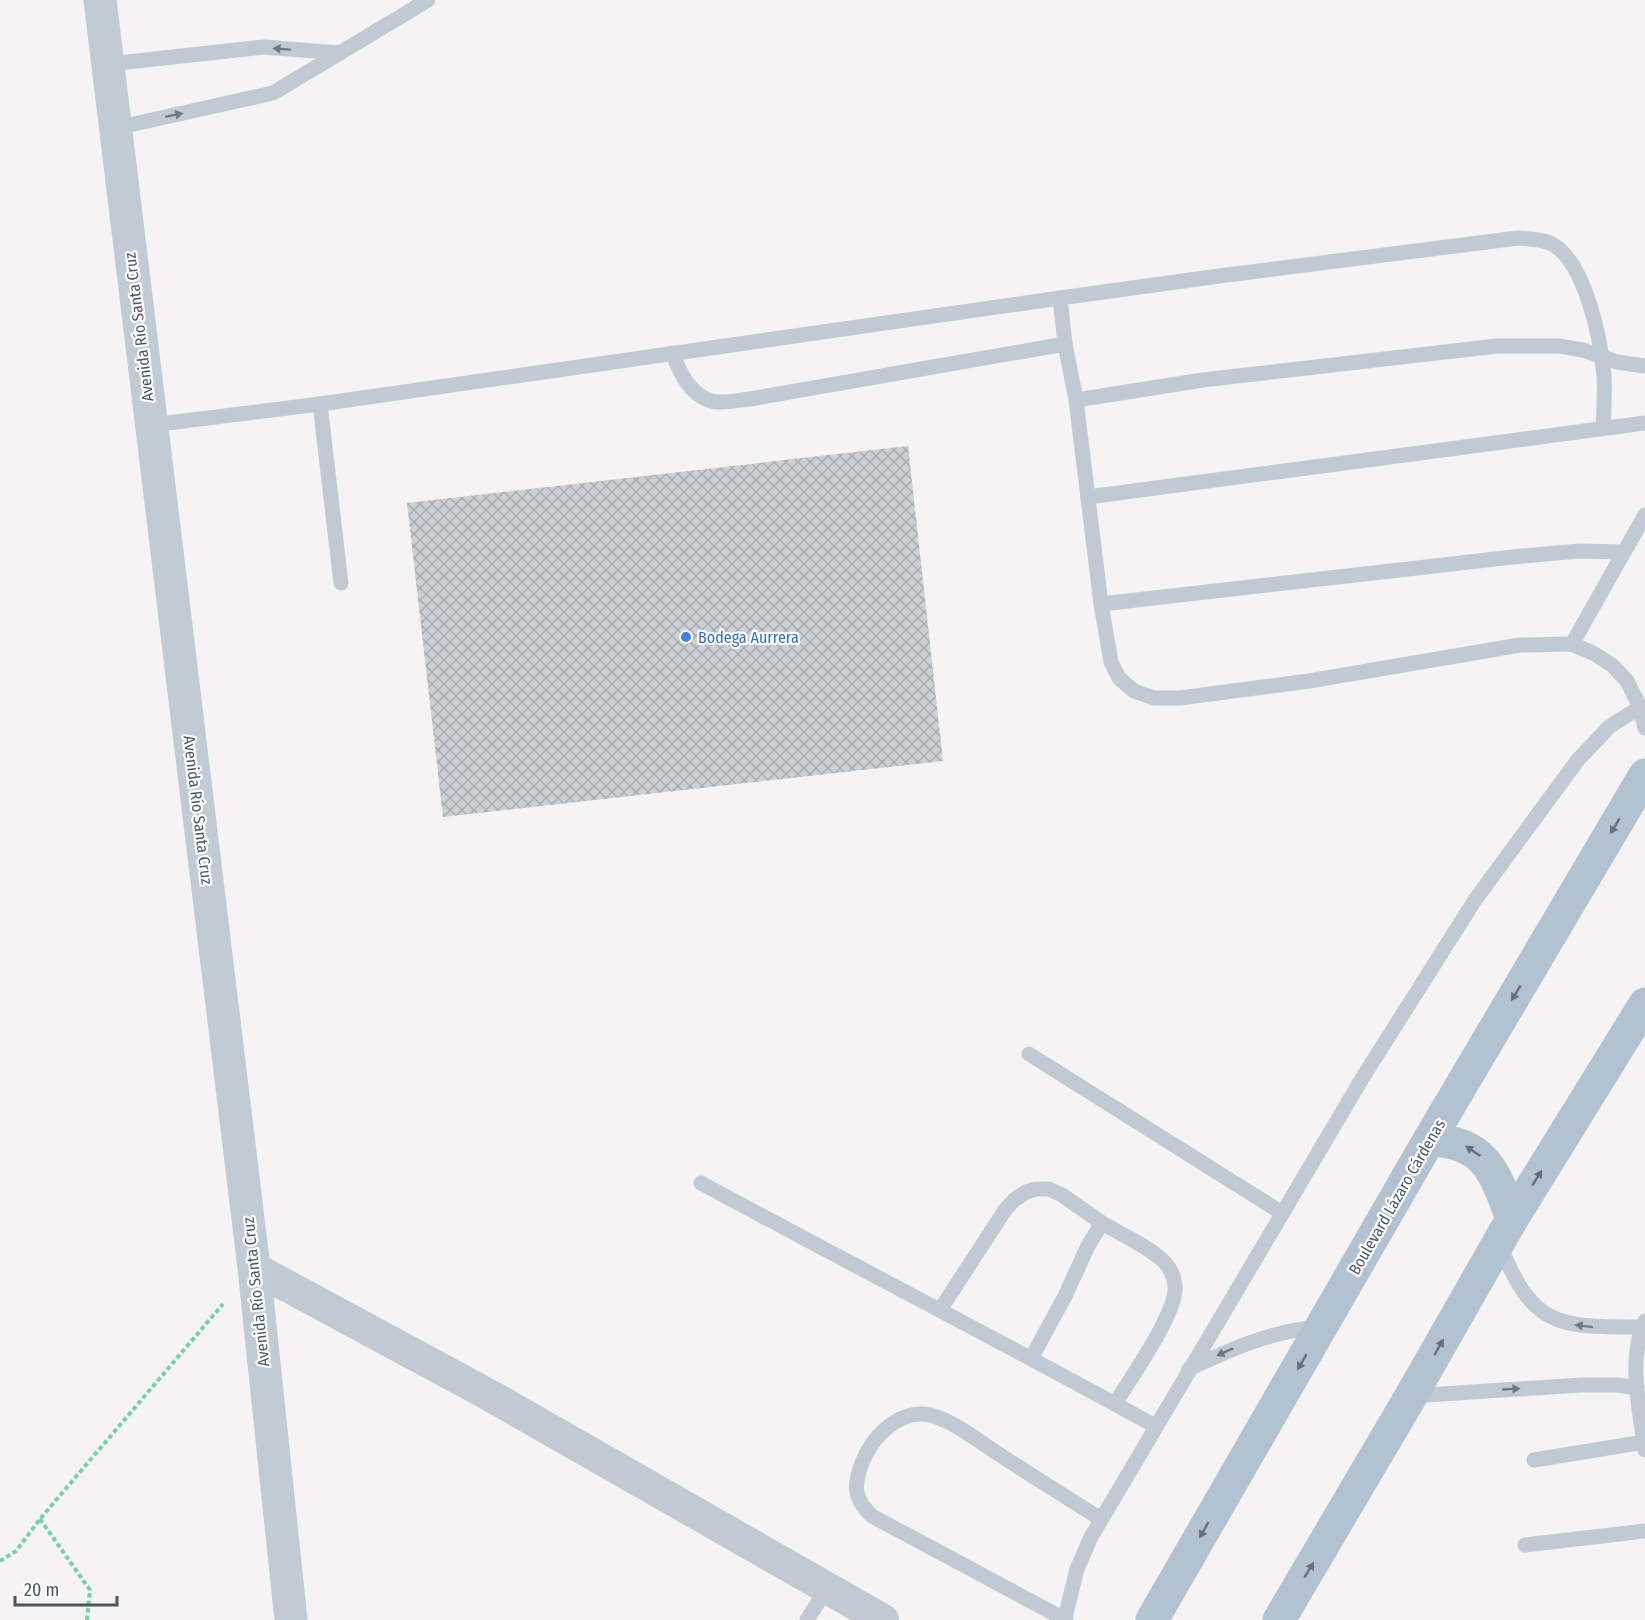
<svg xmlns="http://www.w3.org/2000/svg" width="1645" height="1620" font-family="'Fira Sans Condensed',sans-serif">
<defs>
<pattern id="building-cross-hatch" width="8" height="8" patternUnits="userSpaceOnUse" patternTransform="scale(1.5)"><rect width="8" height="8" fill="#cdcfd5"/><path d="M0 0l8 8M0 8l8-8" fill="none" stroke="#a8abb0"/></pattern>
</defs>
<rect width="100%" height="100%" fill="#f5f3f3"/>
<polygon fill="url(#building-cross-hatch)" points="908,446 943,761 443,817 407,503"/>
<g fill="none" stroke-linecap="round" stroke-linejoin="round">
<g stroke="#7ad0a6" stroke-width="4" stroke-dasharray="4.5 3" stroke-linecap="butt">
<polyline points="40,1519 90,1590 87,1620"/>
<polyline points="0,1561 16,1551 40,1519 223,1304"/>
</g>
<g stroke="#c1cad2" stroke-width="15">
<polyline points="109,64 264,47 340,53"/>
<polyline points="116,128 273,93 428,0"/>
<path d="M672 353C680 372 689 394 711 401 722 404 738 400 750 399L1065 344"/>
<polyline points="1645,366 1617,362 1583,350 1559,346 1497,346 1203,380 1076,400 1101,604 1111,662 1119,678 1134,691 1154,698 1180,698 1309,681 1520,645 1572,644 1593,653 1612,665 1627,681 1640,707 1645,728"/>
<path d="M1076 400 1065 344 1060 298 1219 276 1518 238C1529 239 1540 239 1550 243 1585 259 1601 340 1604 376 1605 393 1604 410 1603 427"/>
<polyline points="320,404 341,583"/>
<polyline points="151,425 320,404 1060,298"/>
<polyline points="1088,497 1645,423"/>
<polyline points="1101,604 1513,557 1579,551 1623,552"/>
<polyline points="1572,644 1645,515"/>
<polyline points="1029,1054 1282,1213"/>
<path d="M701 1183C852 1265 1005 1343 1155 1426"/>
<path d="M1102 1223C1118 1232 1157 1251 1167 1265 1172 1271 1176 1283 1175 1291 1172 1320 1131 1377 1115 1404"/>
<path d="M1499 1243C1533 1328 1557 1327 1642 1327"/>
<polyline points="940,1310 1005,1210 1014,1200 1026,1192 1036,1189 1049,1189 1062,1195 1102,1223 1088,1246 1065,1296 1032,1357"/>
<path d="M1645 1321C1627 1359 1640 1411 1645 1450"/>
<path d="M1189 1369C1231 1349 1272 1331 1319 1327"/>
<polyline points="1411,1396 1581,1385 1618,1385 1637,1388"/>
<polyline points="1534,1460 1645,1442"/>
<polyline points="1525,1545 1645,1531"/>
<polyline points="1065,1618 1077,1569 1091,1537 1363,1077 1475,900 1577,761 1609,727 1640,707"/>
<polyline points="807,1620 827,1588"/>
<path d="M1066 1620 872 1516C854 1499 853 1486 862 1463 871 1439 895 1413 923 1414 946 1415 980 1442 1000 1455 1033 1476 1067 1498 1101 1519"/>
</g>
<polyline stroke="#c1cad2" stroke-width="32" points="254,1268 491,1396 883,1620"/>
<polyline stroke="#c1cbd6" stroke-width="33" points="100,0 254,1268 291,1620"/>
<g stroke="#b3c2d1" stroke-width="33">
<path d="M1429 1140C1485 1141 1495 1172 1512 1219"/>
<polyline points="1152,1620 1429,1140 1645,775"/>
<polyline points="1279,1620 1411,1396 1512,1219 1645,1004"/>
</g>
</g>
<defs><path id="oneway-solid" d="M-6-.8H1V-3.2L6.5 0L1 3.2V.8H-6Z" transform="scale(1.5)"/></defs>
<g fill="#6e7983">
<use href="#oneway-solid" transform="translate(282 49) rotate(-176)"/>
<use href="#oneway-solid" transform="translate(174 115) rotate(-12)"/>
<use href="#oneway-solid" transform="translate(1584 1326) rotate(-173)"/>
<use href="#oneway-solid" transform="translate(1225 1352) rotate(156)"/>
<use href="#oneway-solid" transform="translate(1511 1389) rotate(-3)"/>
</g>
<g fill="#64717d">
<use href="#oneway-solid" transform="translate(1615 826) rotate(121)"/>
<use href="#oneway-solid" transform="translate(1516 993) rotate(121)"/>
<use href="#oneway-solid" transform="translate(1473 1151) rotate(-146)"/>
<use href="#oneway-solid" transform="translate(1537 1178) rotate(-58)"/>
<use href="#oneway-solid" transform="translate(1439 1347) rotate(-60)"/>
<use href="#oneway-solid" transform="translate(1302 1362) rotate(120)"/>
<use href="#oneway-solid" transform="translate(1204 1530) rotate(120)"/>
<use href="#oneway-solid" transform="translate(1309 1570) rotate(-59)"/>
</g>
<circle fill="#3f7fe0" stroke="#fff" stroke-width="2" cx="686" cy="637" r="6"/>
<g text-anchor="middle" dominant-baseline="central" stroke-width="4.5" stroke-linejoin="round" paint-order="stroke">
<g font-size="16" fill="#4a5661" stroke="#fff">
<text transform="translate(139 327) rotate(-97)">Avenida Río Santa Cruz</text>
<text transform="translate(198 810) rotate(83)">Avenida Río Santa Cruz</text>
<text transform="translate(1397 1197) rotate(-60)">Boulevard Lázaro Cárdenas</text>
<text transform="translate(256 1292) rotate(-96)">Avenida Río Santa Cruz</text>
</g>
<g font-size="16" fill="#366cbe" stroke="#fff" text-anchor="start">
<text x="698" y="637">Bodega Aurrera</text>
</g>
</g>
<path d="M15 1596v9h102v-9" fill="none" stroke="#4a5661" stroke-width="3"/>
<text x="24" y="1596" font-size="18" fill="#4a5661" stroke="#ffffff" stroke-width="4.5" paint-order="stroke">20 m</text>
</svg>
